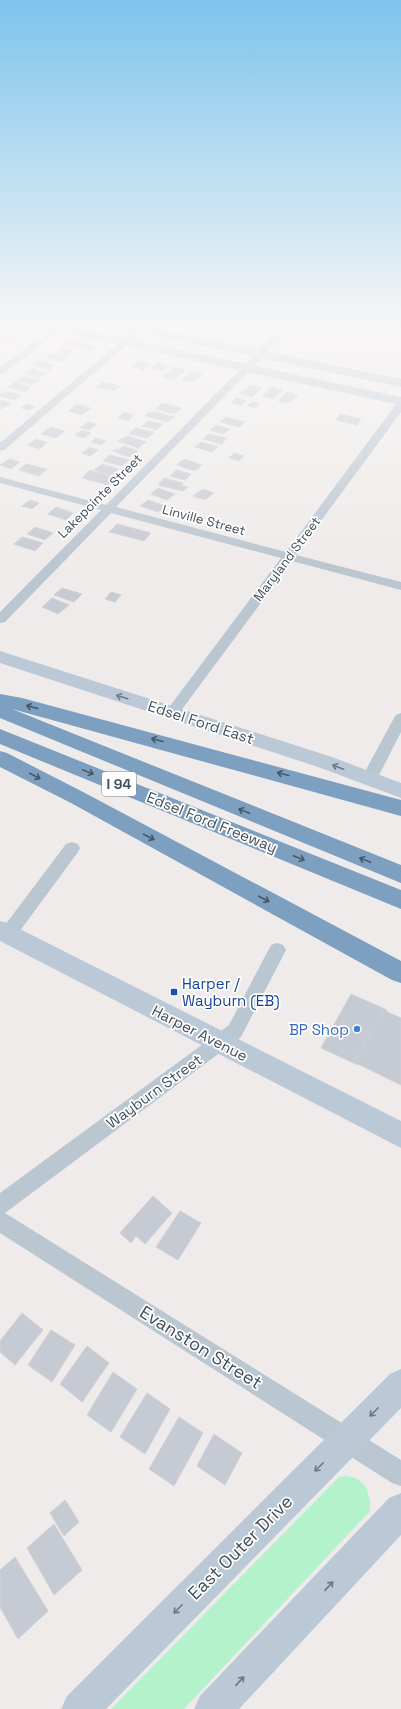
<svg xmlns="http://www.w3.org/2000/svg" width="401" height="1709" font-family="'Space Grotesk',sans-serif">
<rect width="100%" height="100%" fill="#efebeb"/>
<path fill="#b3f2ca" d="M345 1476C365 1477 371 1493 370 1511L184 1709H111L339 1477Z"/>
<g fill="#c6cad2" stroke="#ced1d8">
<polygon points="197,325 211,325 205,329 195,326"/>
<polygon points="12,326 29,331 21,335 5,330"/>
<polygon points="216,326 226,328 221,333 211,330"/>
<polygon points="302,330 312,332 308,335 299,333"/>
<polygon points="8,335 17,338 11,342 2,339"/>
<polygon points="66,339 97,347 91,351 61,343"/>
<polygon points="64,348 74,351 65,357 68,358 60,362 45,358 52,354 55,355"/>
<polygon points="38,360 55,365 49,370 31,365"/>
<polygon points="139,361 151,364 143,371 137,369 139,368 133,366"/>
<polygon points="157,363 169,366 163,371 151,368"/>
<polygon points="175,367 186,370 173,380 162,377"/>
<polygon points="32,368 47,373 39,378 24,373"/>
<polygon points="191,371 202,374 193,382 182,380"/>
<polygon points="24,376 40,380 33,385 17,380"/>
<polygon points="15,382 31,387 24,392 8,387"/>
<polygon points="103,382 120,386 114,391 96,387"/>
<polygon points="251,385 262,388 252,397 240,393"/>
<polygon points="272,387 282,390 273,399 262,396"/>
<polygon points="5,391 21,395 14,400 0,396 0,394"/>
<polygon points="287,392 298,395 289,403 278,401"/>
<polygon points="236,398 246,401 241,405 231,403"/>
<polygon points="0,400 11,403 2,409 0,408"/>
<polygon points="253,402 260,404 255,408 247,406"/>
<polygon points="162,403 181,408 174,414 155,409"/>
<polygon points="27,404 35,407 29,410 21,408"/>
<polygon points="76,404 91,408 82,415 68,411"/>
<polygon points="124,412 134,415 128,421 118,418"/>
<polygon points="149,412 154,413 156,412 174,417 167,422 145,416"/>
<polygon points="340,414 361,419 357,425 336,420"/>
<polygon points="226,417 245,422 239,427 220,422"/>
<polygon points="148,421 163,424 157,430 142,426"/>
<polygon points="87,422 97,424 90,430 80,428"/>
<polygon points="217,425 230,429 223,434 210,430"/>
<polygon points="51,427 65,431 56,438 41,434"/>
<polygon points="135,428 154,432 148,438 129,434"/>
<polygon points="82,430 91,433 84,438 75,435"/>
<polygon points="208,434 227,438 222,444 203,439"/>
<polygon points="128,436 146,442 138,448 117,441"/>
<polygon points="96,438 106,441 101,445 91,442"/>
<polygon points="36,439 47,442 40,449 28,445"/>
<polygon points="201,442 218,447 212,452 195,447"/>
<polygon points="124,446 138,451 129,457 113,451 116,449 118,450"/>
<polygon points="90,447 98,450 90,456 82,453"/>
<polygon points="234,453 244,456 239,461 229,458"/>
<polygon points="110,455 129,460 122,466 103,461"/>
<polygon points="10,459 20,462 11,469 0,465"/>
<polygon points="184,459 202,465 195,471 177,465"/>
<polygon points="26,464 47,469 39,476 19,470"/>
<polygon points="102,464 119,469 111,475 94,470"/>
<polygon points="90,470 115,477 108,485 82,478"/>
<polygon points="176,470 191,474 185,480 170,476"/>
<polygon points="164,478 183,483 181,485 188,487 183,491 158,485"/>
<polygon points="158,488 175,494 167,500 151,494"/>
<polygon points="203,489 214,493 205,500 193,496"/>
<polygon points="30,500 39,503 32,509 22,506"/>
<polygon points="148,500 166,506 158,512 140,506"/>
<polygon points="56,507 73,513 66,520 48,514"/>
<polygon points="117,524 151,533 144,541 109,532"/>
<polygon points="35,527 53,533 45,540 27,534"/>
<polygon points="22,537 43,543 35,551 14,544"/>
<polygon points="62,588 82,594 74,602 54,595"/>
<polygon points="111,592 121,595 115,602 105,599"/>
<polygon points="52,598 69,605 58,614 42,607"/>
<polygon points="351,994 387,1010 358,1065 321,1048"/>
<polygon points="383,1010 401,1018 401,1085 354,1062"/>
<polygon points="153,1196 172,1213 145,1244 136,1236 131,1243 120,1233"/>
<polygon points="180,1211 201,1223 178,1260 156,1247"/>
<polygon points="22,1313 43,1330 15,1365 0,1352 0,1341"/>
<polygon points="51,1330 75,1345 52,1382 28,1365"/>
<polygon points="87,1346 109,1363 82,1402 60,1384"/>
<polygon points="113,1372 137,1389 111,1432 87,1415"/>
<polygon points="147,1393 170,1409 145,1454 120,1437"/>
<polygon points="179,1417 203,1433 174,1486 149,1469"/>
<polygon points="214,1434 242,1453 225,1485 197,1466"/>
<polygon points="65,1500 79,1522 64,1536 50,1513"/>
<polygon points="54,1524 82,1570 54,1595 27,1548"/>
<polygon points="15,1557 48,1611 18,1639 0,1607 0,1570"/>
</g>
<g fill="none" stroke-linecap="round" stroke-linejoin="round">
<g fill="#bac6d0" fill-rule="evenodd">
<polygon points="57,325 67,325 3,374 0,375 0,367"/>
<polygon points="140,325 150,325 4,450 0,451 0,443"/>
<polygon points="284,325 294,325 116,507 286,552 397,403 401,402 401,412 296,555 401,582 401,590 292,561 177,716 172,718 167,716 165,713 167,710 281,558 111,513 5,622 0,623 0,612 101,510 0,483 0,477 106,505"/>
<polygon points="401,713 401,732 377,779 374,783 369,784 364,783 361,779 394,718 396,715"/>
<polygon points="72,842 78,844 80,848 78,852 14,939 8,941 2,939 0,933 2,929 66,844"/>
<polygon points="277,943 283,945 286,950 241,1037 5,1213 401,1460 401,1486 392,1483 0,1233 0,1193 229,1025 271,945"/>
</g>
<g fill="#bbc9d7" fill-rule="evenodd">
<polygon points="41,325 63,325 401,397 401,405 47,329 43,328"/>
<polygon points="116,325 139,325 401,379 401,387 122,329 118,328"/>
<polygon points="0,651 332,757 401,783 401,798 318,767 0,663"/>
<polygon points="0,921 8,923 401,1121 401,1148 0,941"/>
<polygon points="401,1369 401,1408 106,1709 61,1709 67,1696 390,1374"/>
<polygon points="401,1493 401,1535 239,1709 194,1709 200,1696 389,1498"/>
</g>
<g fill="#7d9fc0" fill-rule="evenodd">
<polygon points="0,694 22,698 401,800 401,816 12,709 401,865 401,883 0,718"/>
<polygon points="0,729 401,890 401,909 0,744"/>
<polygon points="0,751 7,753 85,793 401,961 401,983 392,980 71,803 0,767"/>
</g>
</g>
<defs><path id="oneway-shaft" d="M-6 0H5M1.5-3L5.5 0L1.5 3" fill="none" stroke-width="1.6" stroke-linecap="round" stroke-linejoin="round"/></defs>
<g stroke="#6c7a86">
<use href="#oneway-shaft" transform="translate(122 697) rotate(-162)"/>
<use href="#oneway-shaft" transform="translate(338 767) rotate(-159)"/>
<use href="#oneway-shaft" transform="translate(374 1412) rotate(135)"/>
<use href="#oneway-shaft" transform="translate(319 1467) rotate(135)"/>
<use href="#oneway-shaft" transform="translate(329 1586) rotate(-47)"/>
<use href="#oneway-shaft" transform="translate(178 1609) rotate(135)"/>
<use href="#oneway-shaft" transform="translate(240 1681) rotate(-47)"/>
</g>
<g stroke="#485764">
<use href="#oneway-shaft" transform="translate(32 707) rotate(-165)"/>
<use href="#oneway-shaft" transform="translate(157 740) rotate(-165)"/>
<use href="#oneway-shaft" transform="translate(88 772) rotate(22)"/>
<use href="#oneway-shaft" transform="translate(283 774) rotate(-165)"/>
<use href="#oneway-shaft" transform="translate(35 776) rotate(27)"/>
<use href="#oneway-shaft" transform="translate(244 811) rotate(-158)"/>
<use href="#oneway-shaft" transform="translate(149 837) rotate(28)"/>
<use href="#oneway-shaft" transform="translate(299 858) rotate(22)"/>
<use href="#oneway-shaft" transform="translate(365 860) rotate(-158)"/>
<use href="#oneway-shaft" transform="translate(264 899) rotate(28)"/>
</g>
<linearGradient id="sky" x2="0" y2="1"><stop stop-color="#7dc4ec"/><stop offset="0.58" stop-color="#f8f6f6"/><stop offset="1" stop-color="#f8f6f6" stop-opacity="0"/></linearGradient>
<rect width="401" height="564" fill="url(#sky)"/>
<rect fill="#1a4fb4" stroke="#fff" stroke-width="1.5" x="170" y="988" width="8" height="8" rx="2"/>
<circle fill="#3f7fe0" stroke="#fff" stroke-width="1.5" cx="357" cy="1029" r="4"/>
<g text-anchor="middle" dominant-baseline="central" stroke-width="3.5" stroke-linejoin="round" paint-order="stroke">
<g font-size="13" fill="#424f5a" stroke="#fff">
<text transform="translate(100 496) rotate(-45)">Lakepointe Street</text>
<text transform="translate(204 520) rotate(15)">Linville Street</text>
<text transform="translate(287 559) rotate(-53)">Maryland Street</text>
</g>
<rect fill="#fff" stroke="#7b848c" stroke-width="1" x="102" y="772" width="34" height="24" rx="3"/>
<g font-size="14" font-weight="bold" fill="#424f5a">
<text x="119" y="784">I 94</text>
</g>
<g font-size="15" fill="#424f5a" stroke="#fff">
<text transform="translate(201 722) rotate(18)">Edsel Ford East</text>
<text transform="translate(212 822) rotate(22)">Edsel Ford Freeway</text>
<text transform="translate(200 1033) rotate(27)">Harper Avenue</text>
<text transform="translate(154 1091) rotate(-36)">Wayburn Street</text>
</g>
<g font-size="15" fill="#164399" stroke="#fff" text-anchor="start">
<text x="182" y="983">Harper /<tspan x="182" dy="17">Wayburn (EB)</tspan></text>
</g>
<g font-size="15" fill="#366cbe" stroke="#fff" text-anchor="end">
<text x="349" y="1029">BP Shop</text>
</g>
<g font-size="18" fill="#424f5a" stroke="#fff">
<text transform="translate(201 1347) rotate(32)">Evanston Street</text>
<text transform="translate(240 1547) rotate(-45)">East Outer Drive</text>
</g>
</g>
</svg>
